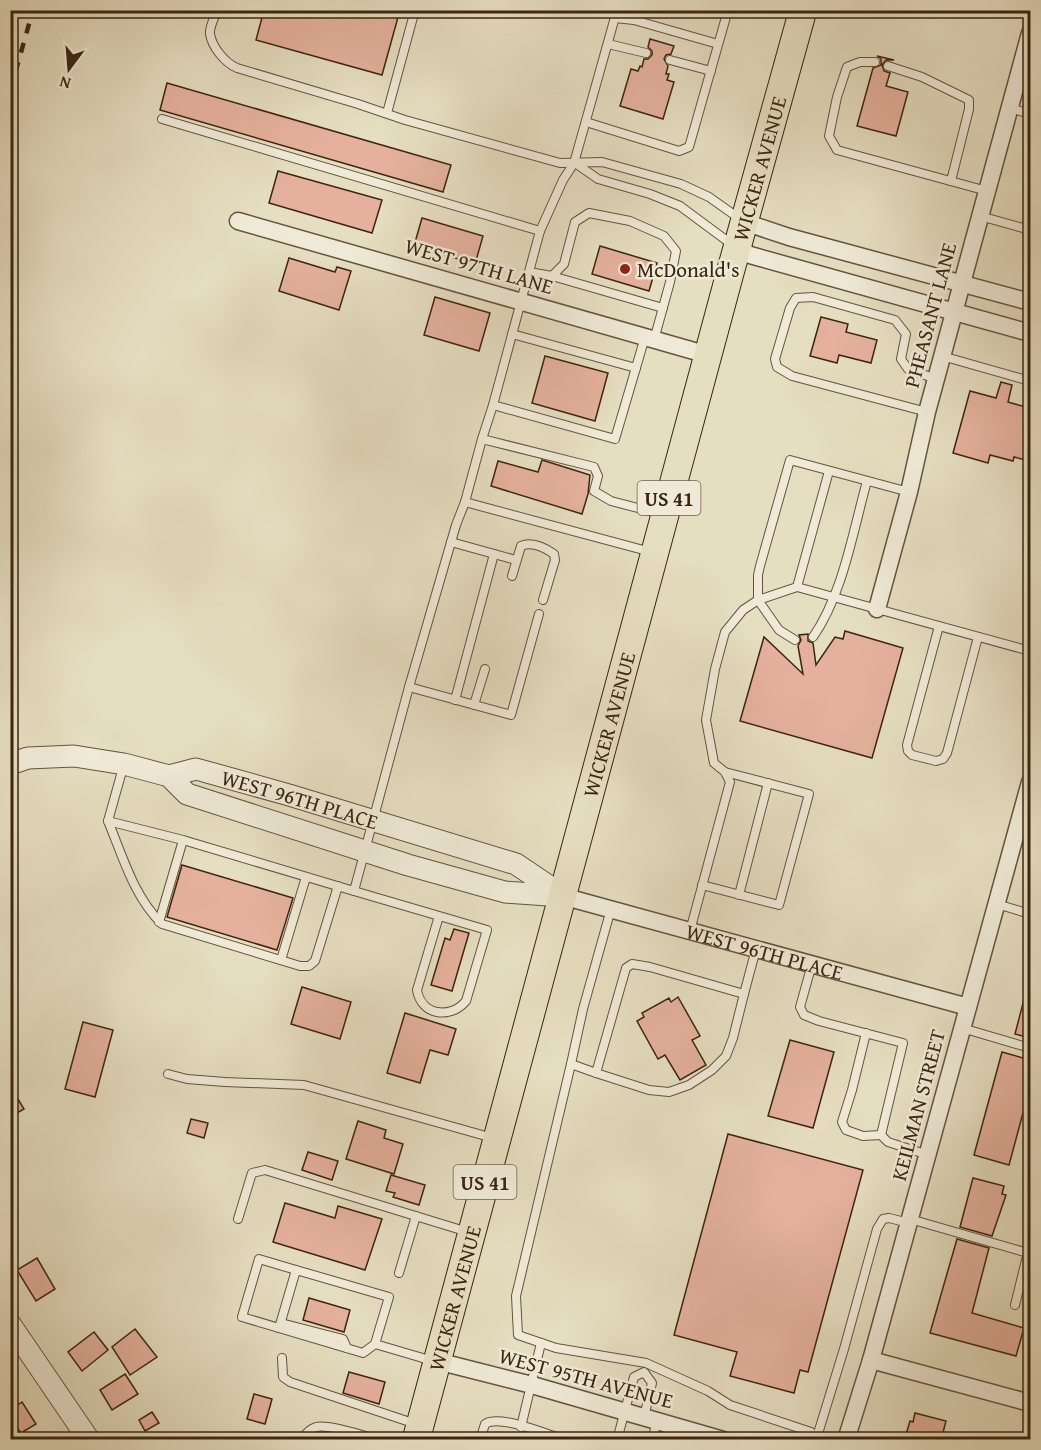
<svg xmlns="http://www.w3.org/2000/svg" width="1041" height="1450" font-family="'Gentium Book Plus',serif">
<rect width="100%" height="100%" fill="#e6dec1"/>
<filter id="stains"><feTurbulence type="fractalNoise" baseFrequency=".00333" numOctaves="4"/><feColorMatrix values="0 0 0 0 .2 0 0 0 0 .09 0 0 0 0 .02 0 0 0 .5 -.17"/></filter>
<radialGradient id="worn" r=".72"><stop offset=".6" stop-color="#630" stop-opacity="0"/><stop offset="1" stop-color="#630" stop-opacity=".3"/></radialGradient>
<g fill="#e5b19d" stroke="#3c2510" stroke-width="1.5">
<polygon points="264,10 400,10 382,75 256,40"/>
<polygon points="650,39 674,46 671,54 666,55 664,59 668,66 666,74 669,74 667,80 674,82 663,119 620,106 631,69 638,71 640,66 642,67 644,59 648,59 652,55 652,51 648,47"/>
<polygon points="877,56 894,60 886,60 882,65 884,71 890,73 886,86 908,92 896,136 857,126 873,68 881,65 881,59"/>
<polygon points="167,83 451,165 443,192 160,110"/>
<polygon points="278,171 382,200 372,233 269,203"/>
<polygon points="422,218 483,236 475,264 414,246"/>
<polygon points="600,246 657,263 649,291 592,274"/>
<polygon points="289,258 335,272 337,267 351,271 339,310 279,291"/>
<polygon points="435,297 490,313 479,351 424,335"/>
<polygon points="821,317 848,324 846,332 877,340 871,363 839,355 837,363 810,356"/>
<polygon points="545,356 608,373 595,421 532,403"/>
<polygon points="1001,382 1012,385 1008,402 1029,408 1026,417 1030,418 1030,455 1029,461 1014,457 1013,461 990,455 988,463 953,453 970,391 996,398"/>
<polygon points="542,460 590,475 588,494 582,514 491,486 498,461 538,472"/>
<polygon points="845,631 903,648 872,758 740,721 764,637 803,674 798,646 801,640 799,635 808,634 808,641 813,643 816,665 835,637 843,639"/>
<polygon points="182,865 293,898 277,950 167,917"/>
<polygon points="454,929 469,933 452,991 431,985 445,938 450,940"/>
<polygon points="302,987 351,1002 340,1039 291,1024"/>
<polygon points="1027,988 1030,989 1030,1038 1015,1034"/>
<polygon points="678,997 700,1036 692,1040 706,1065 680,1080 665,1055 658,1059 637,1021 644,1017 642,1013 669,998 671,1002"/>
<polygon points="405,1013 456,1029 448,1055 430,1050 420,1083 387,1073"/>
<polygon points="83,1022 113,1030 95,1097 65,1089"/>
<polygon points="790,1040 834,1052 813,1128 768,1116"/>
<polygon points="1002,1052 1030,1060 1030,1087 1009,1165 974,1155"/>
<polygon points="10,1086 24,1109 10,1117"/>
<polygon points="191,1119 208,1123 204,1138 187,1133"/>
<polygon points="358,1121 386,1130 384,1138 403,1144 394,1174 346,1159"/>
<polygon points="728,1134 863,1170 808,1372 800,1370 794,1393 730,1376 737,1352 674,1335"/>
<polygon points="308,1152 338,1161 332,1180 302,1170"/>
<polygon points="391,1175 425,1185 419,1205 393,1197 395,1193 386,1191"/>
<polygon points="973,1178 1004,1186 1002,1194 1006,1195 992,1236 960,1227"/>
<polygon points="285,1203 335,1218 338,1206 382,1219 365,1270 273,1242"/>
<polygon points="957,1239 989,1248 972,1313 1024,1328 1016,1356 930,1333"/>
<polygon points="37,1258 55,1289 36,1301 17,1270"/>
<polygon points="309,1298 350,1310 344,1332 303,1320"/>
<polygon points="135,1329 157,1357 130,1375 112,1347"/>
<polygon points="94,1332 108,1350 82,1371 68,1352"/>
<polygon points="349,1372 385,1382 379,1404 343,1393"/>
<polygon points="125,1374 138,1394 112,1410 100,1390"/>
<polygon points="254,1394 272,1399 265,1424 247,1419"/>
<polygon points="22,1402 36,1424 21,1433 18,1429 10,1434 10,1410"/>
<polygon points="152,1412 159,1423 145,1431 139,1420"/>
<polygon points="915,1413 946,1421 941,1440 912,1440 905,1438 910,1421 913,1422"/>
</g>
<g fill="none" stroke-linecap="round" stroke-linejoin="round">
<g stroke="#66533c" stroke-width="10">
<g id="service">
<path d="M217 10C215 17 209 27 210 34 212 47 225 63 237 68L358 104 405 120 560 163 602 162 681 184 709 197 740 219"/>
<polyline points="617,10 574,163 563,180 540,231 493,405 615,439 645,337"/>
<polyline points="615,18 634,20 718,44"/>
<polyline points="608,44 646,53"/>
<polyline points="670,60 711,71"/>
<polyline points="875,62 860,62 847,67 837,97 829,136 837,150 987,191"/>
<polyline points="888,66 922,77 969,100 969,109 951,181"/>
<polyline points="1010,108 1030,114"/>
<polyline points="387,113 415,10"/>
<polyline points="162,119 540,231"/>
<polyline points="586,122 679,151 689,147 728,10"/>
<polyline points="575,163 598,179 650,194 680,206 734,246"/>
<polyline points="980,216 1030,230"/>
<polyline points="529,272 552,276 663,308"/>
<polyline points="552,276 564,264 575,222 589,213 630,221 664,236 676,251 670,282 654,340"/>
<polyline points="512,334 636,368"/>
<polyline points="942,356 1030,381"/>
<polyline points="927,412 792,376 777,367 775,359 790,308 796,298 813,297 895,320 906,334 901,359 908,369 936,379"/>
<polyline points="482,439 493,405"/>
<polyline points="465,502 482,439 594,467 598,476 594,491 611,501 661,514"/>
<polyline points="451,542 516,560"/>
<path d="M512 576 521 546C532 541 544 547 554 554L555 560 543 600"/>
<polyline points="797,587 829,471"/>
<polyline points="939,626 907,745 908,751 912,755 936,761 943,759 947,753 978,637"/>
<path d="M813 637C843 594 853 531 867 481"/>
<polyline points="795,640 779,630 758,600 797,587 1030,651"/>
<polyline points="409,687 511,715 539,614"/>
<polyline points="455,700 494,554"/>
<polyline points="474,705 485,669"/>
<polyline points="124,764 108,821 183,840 354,891"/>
<path d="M108 821C123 857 134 897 162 924L300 966H309L315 961 338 886"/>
<polyline points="702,885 779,905 809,794 725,772"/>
<polyline points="739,895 768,783"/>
<polyline points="997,904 1030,914"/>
<polyline points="611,909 583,1009 571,1064 596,1073 626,968 632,964 650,967 744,994 756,949"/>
<path d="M439 916 417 990C421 1015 450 1020 466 1001L487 930 354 891 409 687 456 525 465 502 651 552"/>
<polyline points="159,922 183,840"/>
<polyline points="690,931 730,782 725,772 714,763 706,720 715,669 725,632 743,610 758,600 758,575 760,566 790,460 909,492"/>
<polyline points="281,960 306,877"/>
<polyline points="812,964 800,1007 804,1015 819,1021 903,1043 881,1135 888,1142 928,1155"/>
<polyline points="962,1028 1030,1048"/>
<polyline points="866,1033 852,1090 842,1122 846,1130 863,1136 881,1135"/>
<polyline points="571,1064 516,1296 518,1335 556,1348 646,1363 708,1391 730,1405 811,1432 815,1440"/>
<polyline points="596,1073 649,1090 669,1092 689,1085 712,1070 726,1056 733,1038 744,994"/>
<polyline points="168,1074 187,1079 225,1082 304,1085 493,1138"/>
<polyline points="238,1219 252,1173 265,1170 468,1232"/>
<polyline points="910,1219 1028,1253"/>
<polyline points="296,1270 259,1259 242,1317 363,1353 375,1344"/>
<polyline points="399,1273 416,1216"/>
<polyline points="1015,1305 1030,1244"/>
<polyline points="281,1323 343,1339 347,1348"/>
<polyline points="279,1328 296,1270 389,1297 375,1344 433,1361"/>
<polyline points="282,1358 283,1377 290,1382 416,1424"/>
<polyline points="521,1427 541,1343"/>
<path d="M301 1440C305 1434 309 1429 316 1427 328 1424 365 1436 379 1440"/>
<path d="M480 1440 485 1424C499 1414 547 1434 565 1440"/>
<polyline points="617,1440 634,1377 644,1372 652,1383 644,1417"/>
<polyline points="652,1440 657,1421"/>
<polyline points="816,1440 844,1349 877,1229 883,1219 889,1218 909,1223"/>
</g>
</g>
<g stroke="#66533c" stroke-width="19">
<g id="minor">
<polyline points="238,221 708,355"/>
<polyline points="744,222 789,237 1030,302"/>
<polyline points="737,247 750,255 1030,333"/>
<polyline points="877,609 909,492 927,412 1030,33"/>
<path id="s1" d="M562 896 968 1007"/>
<polyline points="871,1360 1030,1403"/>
<polyline points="437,1361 532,1385 723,1440"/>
<polyline points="846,1440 871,1360 1030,782"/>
</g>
</g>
<g stroke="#66533c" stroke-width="23">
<g id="tertiary">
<polyline points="10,764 28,758 74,756 124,764 169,776 187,794 408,865 505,892 562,896"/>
<path id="s2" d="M169 776 196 769 289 795 516 864 562 895"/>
<polyline points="10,1324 89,1440"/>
</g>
</g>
<g stroke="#3c2510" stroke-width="29">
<g id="trunk">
<path id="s3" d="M416 1440 730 273 803 10"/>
</g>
</g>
<use href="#service" stroke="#efead7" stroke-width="8"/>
<use href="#minor" stroke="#efead7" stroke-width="16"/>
<use href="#tertiary" stroke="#efead7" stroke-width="21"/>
<use href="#trunk" stroke="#e6dec1" stroke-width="27"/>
<polyline stroke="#3c2510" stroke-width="4.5" stroke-dasharray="10 10" stroke-linecap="butt" points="10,91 33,10"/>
</g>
<circle fill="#8f2418" stroke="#efead7" stroke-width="2" cx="625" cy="269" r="6"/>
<g text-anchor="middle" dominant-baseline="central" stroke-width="5" stroke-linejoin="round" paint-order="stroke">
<g fill="#efead7" stroke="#72604c" stroke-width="1.5">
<rect x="637.5" y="481" width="63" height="34" rx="4.5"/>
<rect x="453.5" y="1165" width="63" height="34" rx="4.5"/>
</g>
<g font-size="20" font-weight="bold" fill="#3c2510">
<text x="669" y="498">US 41</text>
<text x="485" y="1182">US 41</text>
</g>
<g font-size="21" fill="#3c2510" stroke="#efead7">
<text stroke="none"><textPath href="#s3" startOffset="1317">WICKER AVENUE</textPath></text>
<text transform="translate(479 266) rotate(16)">WEST 97TH LANE</text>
<text transform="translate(930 315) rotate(-75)">PHEASANT LANE</text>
<text stroke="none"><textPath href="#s3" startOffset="741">WICKER AVENUE</textPath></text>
<text stroke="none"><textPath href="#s2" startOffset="136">WEST 96TH PLACE</textPath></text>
<text stroke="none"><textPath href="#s1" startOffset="210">WEST 96TH PLACE</textPath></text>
<text transform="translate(918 1105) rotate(-75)">KEILMAN STREET</text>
<text stroke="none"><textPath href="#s3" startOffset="147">WICKER AVENUE</textPath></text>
<text transform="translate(586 1378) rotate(15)">WEST 95TH AVENUE</text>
</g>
<g font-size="21" fill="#3c2510" stroke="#efead7" text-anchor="start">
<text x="637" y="269">McDonald's</text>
</g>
</g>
<rect width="1041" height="1450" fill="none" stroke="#e6dec1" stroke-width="36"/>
<rect x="12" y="12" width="1017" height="1426" fill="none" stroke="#3c2510" stroke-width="3"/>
<rect x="18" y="18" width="1005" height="1414" fill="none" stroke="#3c2510" stroke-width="1.5"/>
<g transform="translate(69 69) rotate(196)" stroke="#efead7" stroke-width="4.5" paint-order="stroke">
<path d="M0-4.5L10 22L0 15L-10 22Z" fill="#3c2510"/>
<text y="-9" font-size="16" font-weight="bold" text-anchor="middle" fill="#3c2510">N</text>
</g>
<rect width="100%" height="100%" filter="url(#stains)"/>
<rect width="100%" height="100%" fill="url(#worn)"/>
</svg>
